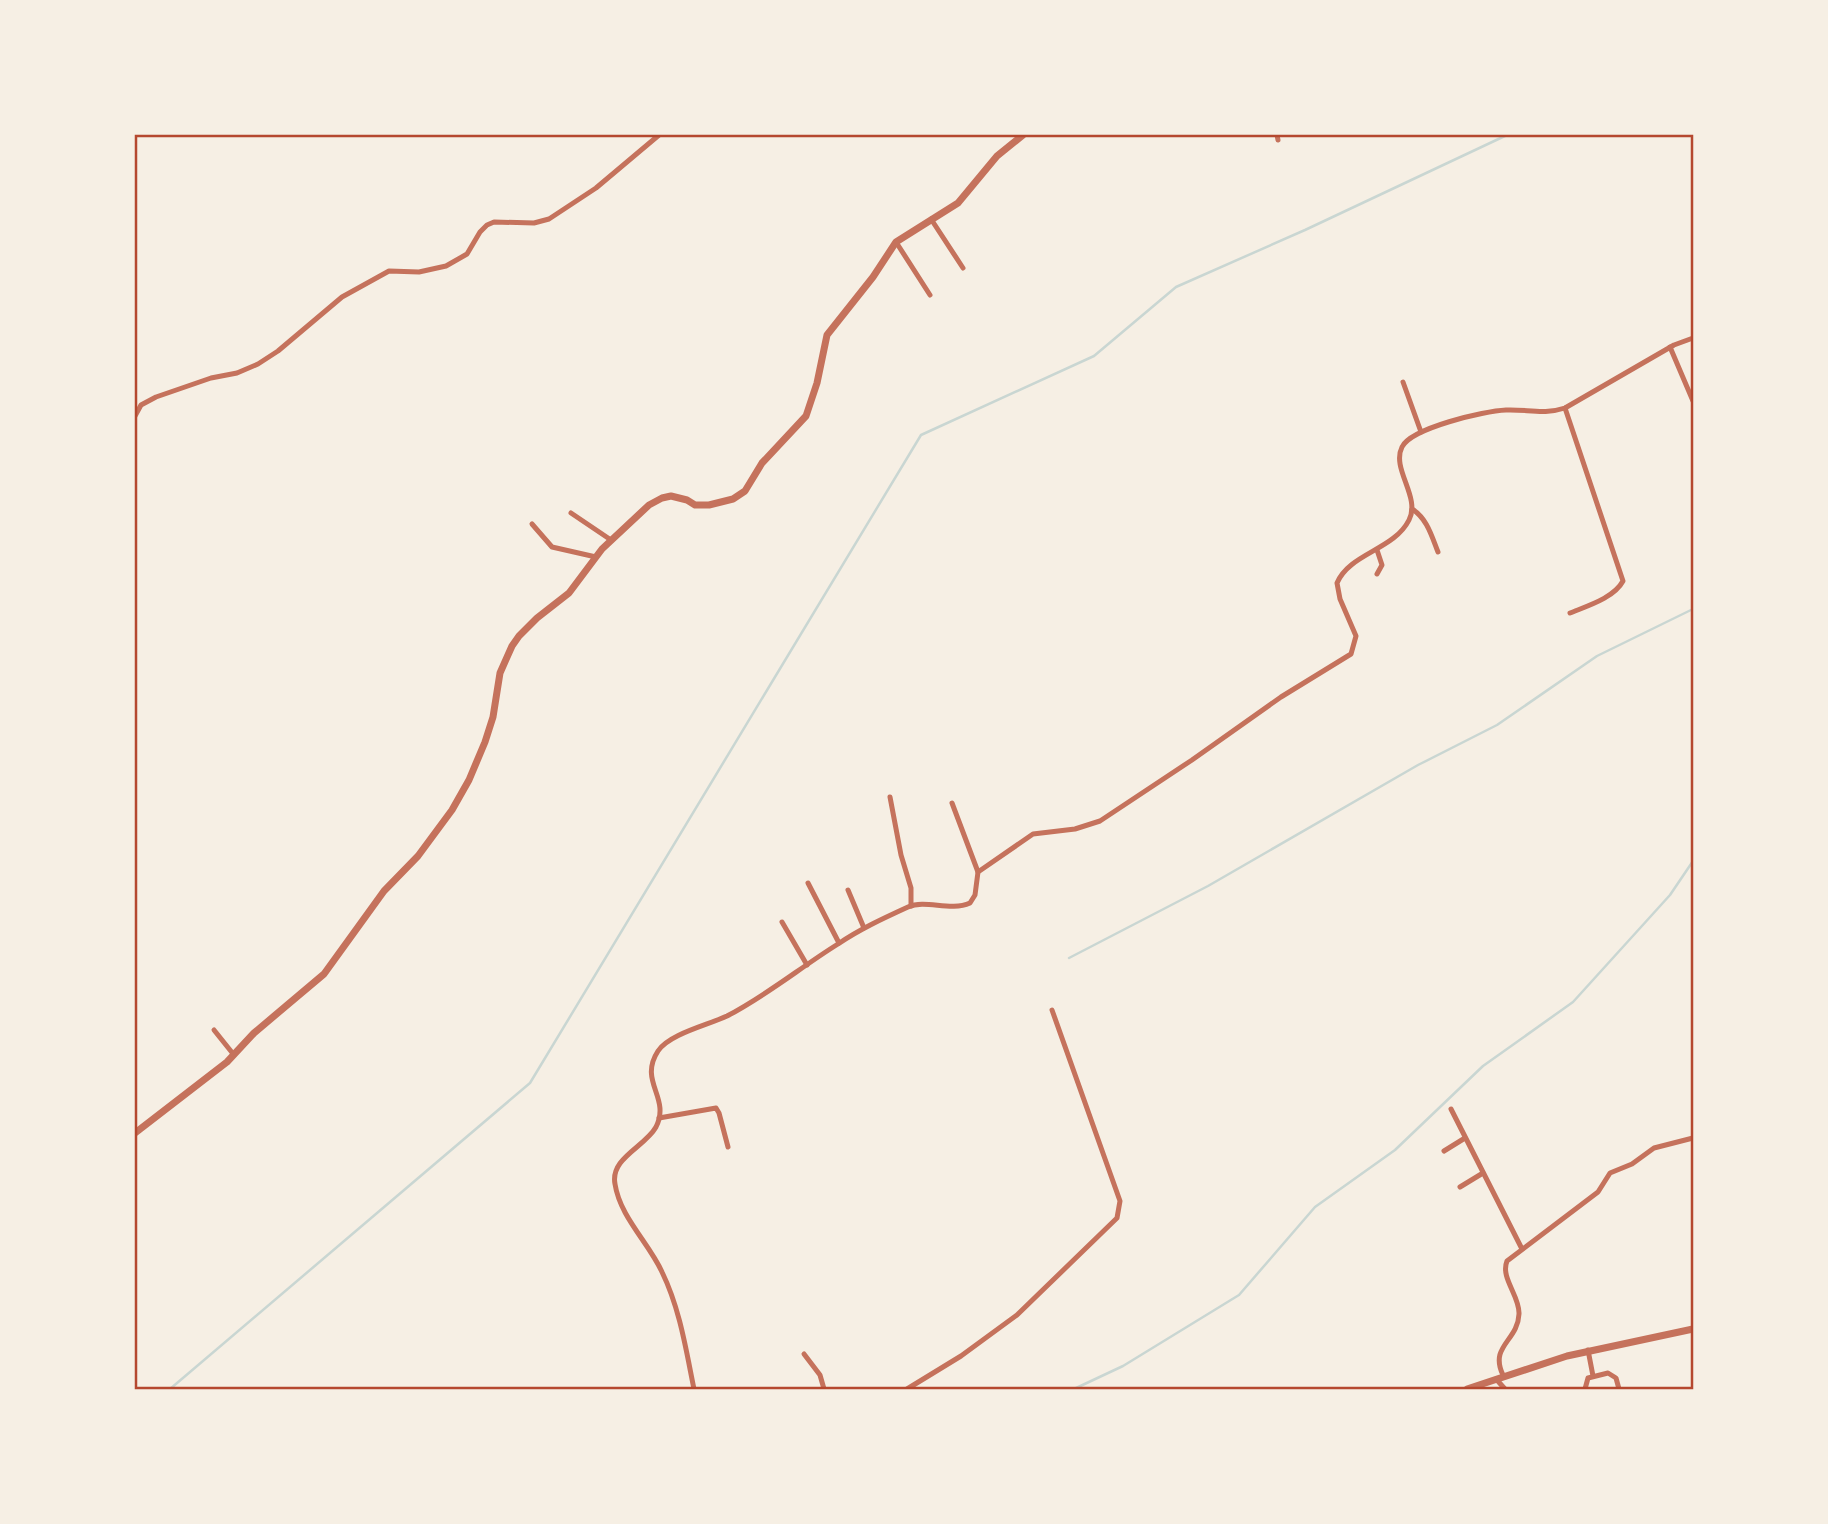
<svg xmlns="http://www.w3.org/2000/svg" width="1828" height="1524" font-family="'Sofia Sans Condensed',sans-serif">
<rect width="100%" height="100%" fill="#f6efe4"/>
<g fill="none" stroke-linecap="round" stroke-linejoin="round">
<g stroke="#c9d6d2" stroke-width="2.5">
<polyline points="1069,958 1208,886 1418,765 1497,725 1597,656 1693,609"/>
<polyline points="170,1389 530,1083 921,435 1094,356 1176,287 1305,230 1507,135"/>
<polyline points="1074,1389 1123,1366 1239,1295 1315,1207 1395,1150 1483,1066 1573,1002 1670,895 1693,861"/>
</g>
<g stroke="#c5725c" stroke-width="5">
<polyline points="1277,135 1278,140"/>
<polyline points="931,219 963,268"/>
<polyline points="896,242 930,295"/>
<polyline points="1670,347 1693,401"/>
<polyline points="1403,382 1421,432"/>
<path d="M1565 408 1623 581C1614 598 1587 606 1570 613"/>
<polyline points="135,416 141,405 156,397 211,378 237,373 258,364 278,351 342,297 389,271 419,272 446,266 467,254 480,232 487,225 494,222 534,223 549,219 596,188 659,135"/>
<path d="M1412 509C1427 518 1432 537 1438 552"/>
<polyline points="571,513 611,540"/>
<polyline points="532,524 552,547 596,557"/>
<polyline points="1377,550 1382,565 1377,574"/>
<polyline points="890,797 901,855 911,888 911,906"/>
<polyline points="952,803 978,872"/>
<polyline points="808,883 839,943"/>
<polyline points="848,890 864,928"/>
<polyline points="782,922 807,965"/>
<polyline points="214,1030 234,1055"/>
<polyline points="1451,1109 1522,1249"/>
<polyline points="659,1118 716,1108 719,1113 728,1147"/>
<polyline points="1444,1151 1465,1138"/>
<polyline points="1460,1187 1483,1173"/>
<polyline points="1588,1350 1593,1376"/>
<polyline points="804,1354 820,1375 824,1389"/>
<path d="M1503 1375C1489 1346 1518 1341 1519 1314 1520 1296 1500 1278 1507 1261L1598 1192 1610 1173 1632 1164 1654 1148 1693 1138"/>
<polyline points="1496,1379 1505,1389"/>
<path d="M694 1389C686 1350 680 1309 662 1272 649 1243 620 1217 615 1184 610 1158 645 1147 656 1127 671 1097 638 1082 658 1051 669 1034 708 1025 727 1016 766 996 801 967 838 944 860 929 884 918 908 907 926 899 950 912 970 903L975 895 978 872 1033 834 1075 829 1100 821 1192 760 1281 697 1351 654 1356 636 1340 599 1337 583C1350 553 1394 550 1409 520 1421 497 1391 469 1402 447 1411 428 1484 411 1506 410 1527 409 1544 415 1565 408L1674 345 1693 338"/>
<polyline points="907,1389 961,1356 1017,1315 1117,1218 1120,1201 1052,1010"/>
<polyline points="1585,1389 1588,1378 1608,1373 1616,1378 1619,1389"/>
</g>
<g stroke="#c5725c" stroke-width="7">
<polyline points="135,1133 227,1062 254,1033 324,974 384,891 418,856 452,810 469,780 485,742 493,717 500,673 512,646 519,636 537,618 569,593 602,549 649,505 662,498 671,496 687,500 695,505 709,505 733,499 745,491 762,463 806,416 817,383 827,335 873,277 896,242 958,203 997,156 1023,135"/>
<polyline points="1467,1389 1567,1356 1693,1329"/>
</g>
</g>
<rect width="1828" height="1524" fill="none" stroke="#f6efe4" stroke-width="273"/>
<rect x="136" y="136" width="1556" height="1252" fill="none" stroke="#b5482f" stroke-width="2.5"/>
</svg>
